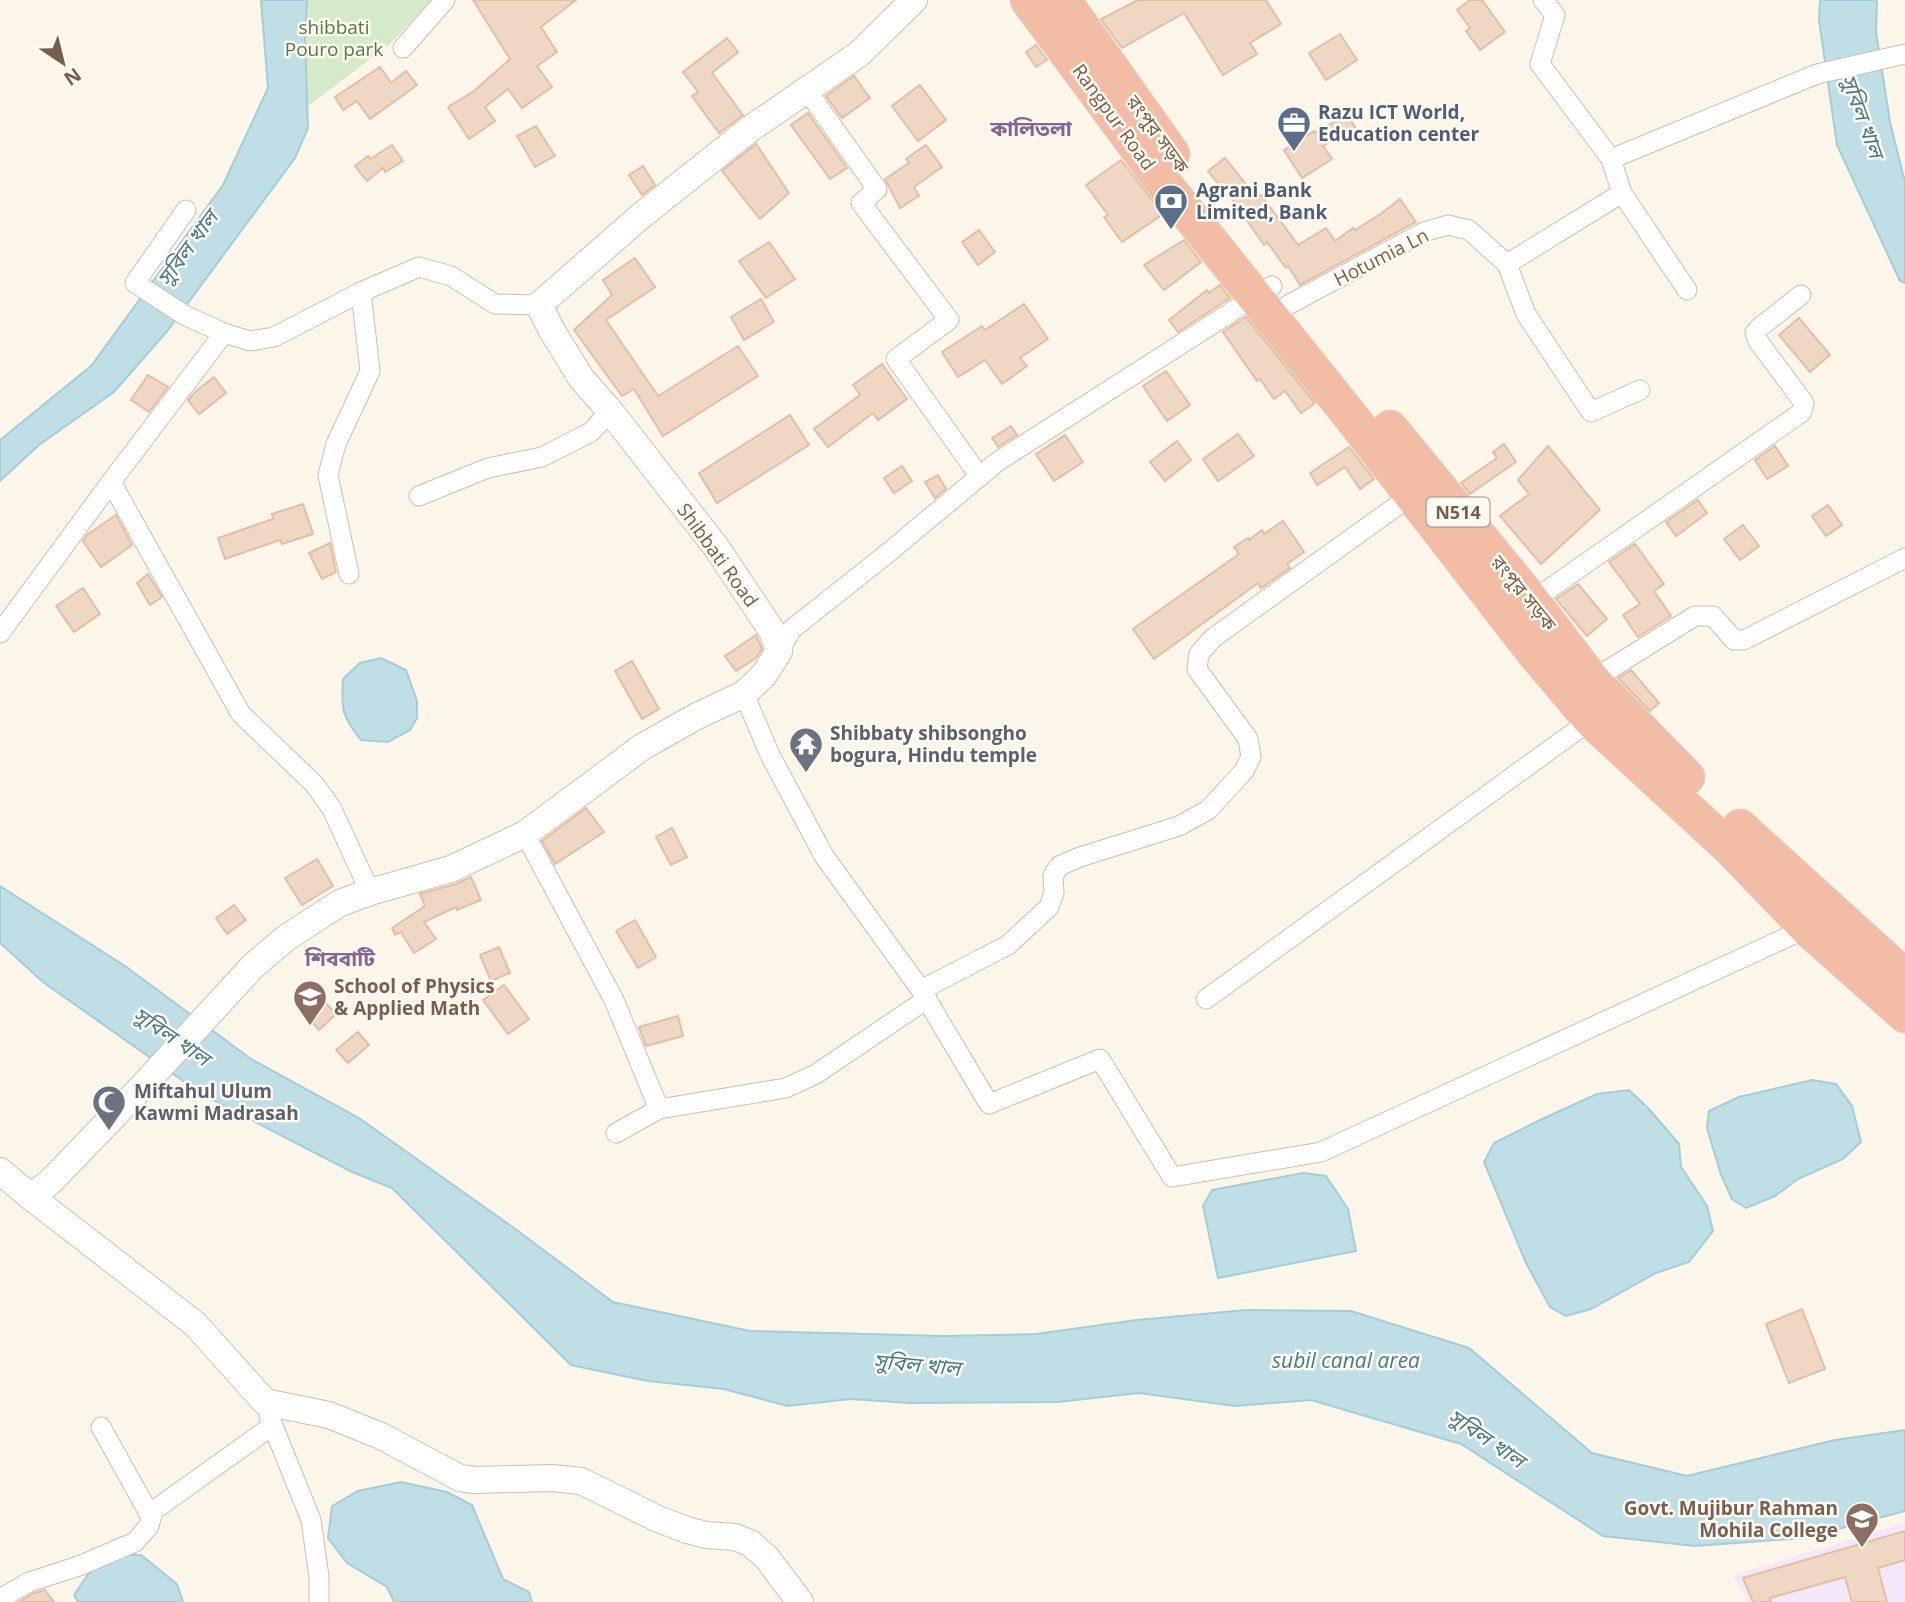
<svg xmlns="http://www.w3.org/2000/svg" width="1905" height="1602" font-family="'Open Sans','Noto Sans Bengali',sans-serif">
<rect width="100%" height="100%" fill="#fcf6ea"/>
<polygon fill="#f3e7f9" points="1905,1523 1905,1602 1748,1602 1733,1575"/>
<polygon fill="#d5eac9" points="293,0 432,0 390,44 299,113"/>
<g fill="#bfdee5" stroke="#a5cdd7" stroke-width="2">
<polygon points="261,0 307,0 305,40 308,128 295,158 168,330 114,392 39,445 0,481 0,440 91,366 223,185 268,88"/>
<polygon points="1820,0 1877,0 1876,32 1890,122 1905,182 1905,283 1900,281 1837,145 1819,20"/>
<path d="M381 658 406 670 417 701V718L410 730 388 742 361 740C342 716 341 710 343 679L360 663Z"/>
<polygon points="0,886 125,966 251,1059 359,1118 518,1231 613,1302 750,1331 944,1336 1036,1334 1137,1320 1246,1310 1351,1311 1469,1348 1592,1453 1687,1476 1835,1440 1905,1430 1905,1511 1805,1538 1695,1546 1603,1536 1461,1444 1311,1400 1235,1406 1139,1393 1058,1402 911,1403 850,1399 788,1406 724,1389 648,1381 571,1365 392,1188 352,1172 203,1095 43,982 0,943"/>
<polygon points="1812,1080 1836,1084 1852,1106 1861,1142 1843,1159 1798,1179 1775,1196 1746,1208 1732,1199 1721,1175 1707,1128 1709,1111 1739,1097"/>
<polygon points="1629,1090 1649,1109 1679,1144 1681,1167 1707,1206 1713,1231 1689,1262 1656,1273 1591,1309 1566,1316 1550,1307 1526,1263 1484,1162 1494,1143 1540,1120 1597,1094"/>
<polygon points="1303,1173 1326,1176 1348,1209 1356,1251 1218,1278 1203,1206 1212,1190"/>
<polygon points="401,1482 447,1492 472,1505 503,1579 529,1592 532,1602 394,1602 387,1587 347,1563 328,1538 332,1506 358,1491"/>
<polygon points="115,1555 141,1555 177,1584 183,1602 78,1602 74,1595 89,1573"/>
</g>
<g fill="#f0d7c3" stroke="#e2bea4" stroke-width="2">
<polygon points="473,0 576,0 541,27 557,52 537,66 552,87 522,108 508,89 485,107 495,121 469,139 448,107 474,91 510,59"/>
<polygon points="1138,0 1266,0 1281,24 1250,43 1257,54 1223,75 1184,13 1122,48 1101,19"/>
<polygon points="1470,0 1482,0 1505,32 1480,50 1466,31 1470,28 1457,10"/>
<polygon points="1340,34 1357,60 1326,80 1309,53"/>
<polygon points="727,38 738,52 712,73 743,115 719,133 692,96 698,92 683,72"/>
<polygon points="1036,45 1047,60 1036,67 1026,52"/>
<polygon points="380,67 391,83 406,71 417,85 370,119 357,101 343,110 335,97"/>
<polygon points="854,76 870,98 842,118 826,96"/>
<polygon points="920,85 946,120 918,141 892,106"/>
<polygon points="808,113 847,168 830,179 791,125"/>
<polygon points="1347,114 1355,127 1323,146 1332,159 1302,178 1284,150 1314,131 1315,133"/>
<polygon points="536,126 555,156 535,167 517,136"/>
<polygon points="756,144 789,193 760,219 722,171"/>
<polygon points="392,145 403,161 385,172 383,168 367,181 355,166 368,156 370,159"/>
<polygon points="926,145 942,167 914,187 919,196 900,208 885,179 909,163 906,159"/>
<polygon points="1225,158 1257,198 1261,195 1298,245 1326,228 1335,241 1353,228 1355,230 1382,213 1400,199 1416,222 1300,285 1288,266 1286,268 1267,242 1264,245 1229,195 1228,196 1208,171"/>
<polygon points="1121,160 1163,214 1122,242 1104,217 1108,215 1086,185"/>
<polygon points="643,166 655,185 642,195 629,175"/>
<polygon points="979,230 995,252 978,265 962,242"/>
<polygon points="1184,240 1201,262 1164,290 1144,265"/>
<polygon points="769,242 795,279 766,298 739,261"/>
<polygon points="635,258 655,287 606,320 658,396 738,346 758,376 663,436 634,389 622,396 574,330 612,295 603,280"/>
<polygon points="1220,285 1230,298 1178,332 1169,320 1207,290 1209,293"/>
<polygon points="761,299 774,322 744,340 731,317"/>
<polygon points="1024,304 1048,339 1020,358 1027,366 1002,384 985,360 958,377 942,352 982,326 985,330"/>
<polygon points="1246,317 1315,403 1301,413 1285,391 1274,399 1260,379 1257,381 1223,332"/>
<polygon points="1799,318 1830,355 1810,372 1779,335"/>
<polygon points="882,364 907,399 878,420 873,413 828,447 814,429 860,395 853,385"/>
<polygon points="1166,371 1190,405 1167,421 1143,386"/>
<polygon points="148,375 168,387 149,412 131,400"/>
<polygon points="214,377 226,393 199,414 188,400 195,392"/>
<polygon points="790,415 809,445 717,503 699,473"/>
<polygon points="1011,426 1017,435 998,447 992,438"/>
<polygon points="1238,434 1254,456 1218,481 1203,459"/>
<polygon points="1065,435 1083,462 1054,481 1036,454"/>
<polygon points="1177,441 1191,460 1165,481 1150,462"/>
<polygon points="1504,444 1516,462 1470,494 1461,483 1497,458 1493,452"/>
<polygon points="1548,446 1600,510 1541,564 1500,516 1529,494 1518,480"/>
<polygon points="1775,446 1788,466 1767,479 1755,460"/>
<polygon points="1349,447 1374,479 1360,489 1345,467 1317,485 1310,473"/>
<polygon points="902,466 912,481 894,493 884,478"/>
<polygon points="938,475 946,489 935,498 925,482"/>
<polygon points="1698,500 1707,513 1676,536 1666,522"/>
<polygon points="303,504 313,534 282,544 280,540 225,559 218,538 273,519 272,514"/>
<polygon points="1828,505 1842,525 1826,536 1812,516"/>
<polygon points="116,515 132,545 101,567 83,541 87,535"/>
<polygon points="1283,521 1304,552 1287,564 1290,568 1261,588 1258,583 1154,659 1133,629 1239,554 1234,547 1248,538 1249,540 1262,530 1264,534"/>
<polygon points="1743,525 1759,546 1740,560 1724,539"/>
<polygon points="330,543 336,572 322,579 309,553"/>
<polygon points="1635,544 1664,584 1654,591 1671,616 1638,637 1623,615 1640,604 1609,562"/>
<polygon points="148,574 162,597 150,605 137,583"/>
<polygon points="1578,584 1607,619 1587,636 1556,599"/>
<polygon points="83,588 100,614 74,632 56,606"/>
<polygon points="756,635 762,649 756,658 736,671 725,656"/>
<polygon points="632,661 659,709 642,719 615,671"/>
<polygon points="1631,670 1659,703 1650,711 1618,678"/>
<polygon points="586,808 604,832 555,864 542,841"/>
<polygon points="672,828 687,857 671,865 656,837"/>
<polygon points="317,859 333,886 302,905 285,878"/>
<polygon points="471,877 481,900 457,910 456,907 424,922 436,939 414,953 401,932 395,935 392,928 425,906 420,894 456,884"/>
<polygon points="234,905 246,920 227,934 216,918"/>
<polygon points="635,920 656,957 638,968 616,931"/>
<polygon points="499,947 510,973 491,981 480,955"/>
<polygon points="504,985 529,1019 508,1034 483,1000"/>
<polygon points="311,987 336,1014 319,1030 295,1003"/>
<polygon points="678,1016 683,1036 646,1046 639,1027"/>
<polygon points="358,1032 369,1045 348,1063 336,1050"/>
<polygon points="1802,1309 1825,1369 1789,1383 1766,1324"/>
<polygon points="1905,1531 1905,1560 1878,1568 1887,1602 1852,1602 1845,1577 1770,1598 1771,1602 1753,1602 1743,1578"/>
<polygon points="45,1590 54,1602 19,1602 34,1593"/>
</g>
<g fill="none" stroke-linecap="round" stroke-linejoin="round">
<g stroke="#cebeb0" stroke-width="21">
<g id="street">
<polyline points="1543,0 1555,15 1540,64 1611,159 1622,193 1687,290"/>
<polyline points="403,48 445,0"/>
<polyline points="806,89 877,189 861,203 949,320 896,359 980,477"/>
<polyline points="1611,159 1817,74 1905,54"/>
<polyline points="186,210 135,283 186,316 224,333 250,341 274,337 361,292 419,267 451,276 495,304 539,305"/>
<polyline points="1507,264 1622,193"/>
<polyline points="1288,305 1424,232 1448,225 1469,230 1507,264 1526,314 1591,412 1640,390"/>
<polyline points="111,482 241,714 315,785 332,809 370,892"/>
<polyline points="419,496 488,468 542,457 591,432 610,411"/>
<polyline points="349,574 328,475 336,444 370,371 361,292"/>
<polyline points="1532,601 1802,412 1804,403 1758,341 1755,333 1759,328 1801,295"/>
<polyline points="0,633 111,482 224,333"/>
<polyline points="779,651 792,629 883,557 997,462 1272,286"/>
<polyline points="1592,680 1695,616 1713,616 1734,640 1744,640 1905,558"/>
<polyline points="744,694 770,755 824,856 921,990 989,1104 1100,1059 1172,1177 1321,1152 1807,928"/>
<polyline points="525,834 614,1000 659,1109"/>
<polyline points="921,990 1008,945 1049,907 1054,893 1053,876 1059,866 1080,857 1179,826 1208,810 1244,771 1251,757 1248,739 1197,669 1199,654 1213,638 1412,495"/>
<polyline points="1206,999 1591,720"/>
<polyline points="616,1133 659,1109 786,1088 816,1074 927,999"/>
<polyline points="269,1416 311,1520 319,1577 319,1602"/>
<polyline points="101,1427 151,1517"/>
<polyline points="0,1599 29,1582 79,1566 135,1542 149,1526 153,1511 272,1426"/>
</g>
</g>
<g stroke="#d1bfae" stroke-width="28">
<g id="secondary">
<polyline points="0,1171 31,1197 195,1324 265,1402 329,1415 381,1436 460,1478 475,1480 552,1478 581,1481 658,1519 687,1530 706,1535 735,1537 750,1543 767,1558 800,1602"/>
<polyline points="31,1197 50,1182 140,1089 253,966 286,938 340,903 370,892 451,869 525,834 642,747 697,716 744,694 764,675 779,651 772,631 716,547 610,411 581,378 551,329 539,305 642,215 750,129 859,54 914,0"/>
</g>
</g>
<g stroke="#dbd5d1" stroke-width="37">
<g id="highway">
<polyline points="1028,0 1158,176 1352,418 1532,650 1591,720 1731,849 1807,928 1905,1015"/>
<polyline points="1063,0 1172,154"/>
<polyline points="1390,428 1532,601 1592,680 1687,777"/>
<polyline points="1740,827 1905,977"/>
</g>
</g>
<use href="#street" stroke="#fff" stroke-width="19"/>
<use href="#secondary" stroke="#fff" stroke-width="26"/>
<use href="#highway" stroke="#f3bca4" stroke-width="35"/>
</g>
<defs>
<g id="office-pin" transform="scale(1.75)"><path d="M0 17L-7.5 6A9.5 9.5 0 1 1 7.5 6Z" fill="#5c6f8a" stroke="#fefaf1"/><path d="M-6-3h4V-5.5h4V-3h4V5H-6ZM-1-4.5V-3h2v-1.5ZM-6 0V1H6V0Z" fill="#fff"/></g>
<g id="bank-pin" transform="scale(1.75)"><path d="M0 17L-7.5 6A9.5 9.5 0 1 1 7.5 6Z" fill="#5c6f8a" stroke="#fefaf1"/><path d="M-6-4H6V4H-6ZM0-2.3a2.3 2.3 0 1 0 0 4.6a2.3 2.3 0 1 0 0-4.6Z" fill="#fff"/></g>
<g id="temple-pin" transform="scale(1.75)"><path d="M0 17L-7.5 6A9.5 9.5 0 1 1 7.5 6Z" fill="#6b7280" stroke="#fefaf1"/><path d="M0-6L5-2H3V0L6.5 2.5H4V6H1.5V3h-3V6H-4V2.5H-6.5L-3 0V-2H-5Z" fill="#fff"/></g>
<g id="school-pin" transform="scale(1.75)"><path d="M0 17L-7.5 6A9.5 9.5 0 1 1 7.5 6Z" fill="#8d6e63" stroke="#fefaf1"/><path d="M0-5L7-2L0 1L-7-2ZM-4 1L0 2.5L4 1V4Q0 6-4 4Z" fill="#fff"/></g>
<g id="mosque-pin" transform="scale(1.75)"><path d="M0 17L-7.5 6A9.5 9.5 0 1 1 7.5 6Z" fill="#6b7280" stroke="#fefaf1"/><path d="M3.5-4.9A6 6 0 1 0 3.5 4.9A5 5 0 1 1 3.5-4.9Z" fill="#fff"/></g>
<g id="university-pin" transform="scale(1.75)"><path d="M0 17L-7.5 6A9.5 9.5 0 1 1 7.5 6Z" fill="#8d6e63" stroke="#fefaf1"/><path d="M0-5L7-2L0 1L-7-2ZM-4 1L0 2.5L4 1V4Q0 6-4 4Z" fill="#fff"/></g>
</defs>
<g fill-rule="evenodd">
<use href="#office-pin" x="1294" y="123"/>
<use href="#bank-pin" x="1171" y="201"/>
<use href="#temple-pin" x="806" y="744"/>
<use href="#school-pin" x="310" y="997"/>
<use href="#mosque-pin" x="109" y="1102"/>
<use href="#university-pin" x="1862" y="1519"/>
</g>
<g text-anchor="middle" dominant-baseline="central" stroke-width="5" stroke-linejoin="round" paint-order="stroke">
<rect fill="#fefaf1" stroke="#9f8d7f" stroke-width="2" x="1426.5" y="497.5" width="63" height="29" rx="5"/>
<g font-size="18" font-weight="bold" fill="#765e4e">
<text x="1458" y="512">N514</text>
</g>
<g font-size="19" fill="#547b46" stroke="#fefaf1">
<text x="334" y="27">shibbati<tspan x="334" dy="22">Pouro park</tspan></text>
</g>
<g font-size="19" font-weight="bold" fill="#4e5e75" stroke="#fefaf1" text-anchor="start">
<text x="1318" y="112">Razu ICT World,<tspan x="1318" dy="22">Education center</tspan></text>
<text x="1196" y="190">Agrani Bank<tspan x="1196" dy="22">Limited, Bank</tspan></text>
</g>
<g font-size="19" fill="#765e4e" stroke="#fefaf1">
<text transform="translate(1114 117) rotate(54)">Rangpur Road</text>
<text transform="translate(1158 134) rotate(54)">রংপুর সড়ক</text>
<text transform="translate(1381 257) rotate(-27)">Hotumia Ln</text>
<text transform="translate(718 555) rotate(54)">Shibbati Road</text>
<text transform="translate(1524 593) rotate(51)">রংপুর সড়ক</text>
</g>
<g font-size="19" font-weight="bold" fill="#5b616d" stroke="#fefaf1" text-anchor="start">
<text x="830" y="733">Shibbaty shibsongho<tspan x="830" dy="22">bogura, Hindu temple</tspan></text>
<text x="134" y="1091">Miftahul Ulum<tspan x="134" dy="22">Kawmi Madrasah</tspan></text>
</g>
<g font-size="19" font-weight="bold" fill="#785e54" stroke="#fefaf1" text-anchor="start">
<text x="334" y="986">School of Physics<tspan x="334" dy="22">&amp; Applied Math</tspan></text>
<text x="1838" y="1508" text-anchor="end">Govt. Mujibur Rahman<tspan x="1838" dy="22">Mohila College</tspan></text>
</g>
<g font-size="21" font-style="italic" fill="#487b88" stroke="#fefaf1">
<text transform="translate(1863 116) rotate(70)">সুবিল খাল</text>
<text transform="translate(187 248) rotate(-54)">সুবিল খাল</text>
<text transform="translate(172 1036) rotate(34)">সুবিল খাল</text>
<text x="1346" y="1360">subil canal area</text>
<text transform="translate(917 1364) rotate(5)">সুবিল খাল</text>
<text transform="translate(1487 1438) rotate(34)">সুবিল খাল</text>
</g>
<g font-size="21" font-weight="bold" fill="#856692" stroke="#fefaf1">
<text x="1031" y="128">কালিতলা</text>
<text x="340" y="958">শিববাটি</text>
</g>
</g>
<g transform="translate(63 63) rotate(145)" stroke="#fefaf1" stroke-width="5" paint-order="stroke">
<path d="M0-5L12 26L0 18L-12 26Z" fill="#765e4e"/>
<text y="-10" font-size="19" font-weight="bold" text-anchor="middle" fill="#765e4e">N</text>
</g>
</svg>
